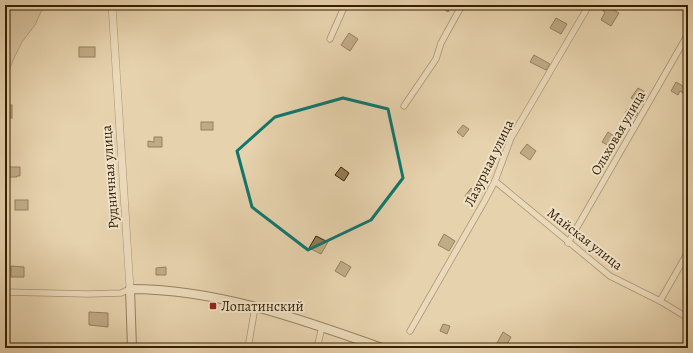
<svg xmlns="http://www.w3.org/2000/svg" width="693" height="353" font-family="Alegreya,serif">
<rect width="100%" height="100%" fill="#e6d2ad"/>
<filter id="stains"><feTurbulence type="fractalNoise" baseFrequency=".005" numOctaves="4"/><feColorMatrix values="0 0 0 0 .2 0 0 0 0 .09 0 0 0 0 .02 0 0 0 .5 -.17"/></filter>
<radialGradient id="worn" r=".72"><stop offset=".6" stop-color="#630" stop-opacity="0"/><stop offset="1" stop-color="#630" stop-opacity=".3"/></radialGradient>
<polygon fill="#c8b490" stroke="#7f6a48" points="5,5 44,5 35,25 22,42 14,58 9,70 8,78 5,78"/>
<g fill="#927d5a" stroke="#362000">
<polygon points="438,5 453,5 448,12"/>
<polygon points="605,5 619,13 611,26 601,20 605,12 602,10"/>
<polygon points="556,18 567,24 561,34 550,28"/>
<polygon points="349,33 358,39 350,51 341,45"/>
<rect x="79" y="47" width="16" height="10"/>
<polygon points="534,55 550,64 546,70 530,62"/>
<polygon points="676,82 688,89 685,94 680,91 678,95 671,91"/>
<polygon points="638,88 645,92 639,103 631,98"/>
<rect x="5" y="105" width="7" height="13"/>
<polygon points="629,107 638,113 635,117 631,115 630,117 625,113"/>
<rect x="201" y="122" width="12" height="8"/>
<polygon points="463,125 469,129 463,137 457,132"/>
<polygon points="608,132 615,137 609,146 602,142"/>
<polygon points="154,137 162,137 162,147 148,147 148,141 154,142"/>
<polygon points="527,144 536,151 530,160 520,153"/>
<polygon points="6,167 20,167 20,176 17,176 17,177 5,177 5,169 6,169"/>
<polygon points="341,167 349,173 344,181 335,175"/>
<polygon points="471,188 478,194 472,202 465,196"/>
<rect x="15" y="200" width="13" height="10"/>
<polygon points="444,234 455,241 449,251 438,245"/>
<polygon points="316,236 328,242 321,254 309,248"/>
<polygon points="341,261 351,267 345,277 335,271"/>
<polygon points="11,266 24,267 24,277 11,277"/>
<polygon points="166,267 166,275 156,275 156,268"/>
<polygon points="89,312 108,313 108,327 89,325"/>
<polygon points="443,324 450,326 447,334 440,331"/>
<polygon points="503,332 511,337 505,348 497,343"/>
</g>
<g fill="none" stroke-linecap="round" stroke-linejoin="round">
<g stroke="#624c2b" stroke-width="7">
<g id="minor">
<polyline points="330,39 345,5"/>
<polyline points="404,106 436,59 441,43 462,5"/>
<polyline points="495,181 610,276 660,301 688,318"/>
<polyline points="568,243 688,34"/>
<polyline points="5,292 88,294 121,293 130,289"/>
<polyline points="660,301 688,252"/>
<polyline points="410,331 484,202 495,181 511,138 589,5"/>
<polyline points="248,348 255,307"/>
<polyline points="317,348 322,327"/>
</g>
</g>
<g stroke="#624c2b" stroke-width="8">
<polyline id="tertiary" points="112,5 130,289"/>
</g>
<g stroke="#362000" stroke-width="10">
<path id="secondary" d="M132 348 130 289C217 289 301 319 382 348"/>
</g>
<use href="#minor" stroke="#efe2ca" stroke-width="5.5"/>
<use href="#tertiary" stroke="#efe2ca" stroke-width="7"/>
<use href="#secondary" stroke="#efe2ca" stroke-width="8"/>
</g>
<path d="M0 0H693V353H0ZM343 98 388 109 403 178 371 220 308 250 252 207 237 151 275 117Z" fill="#e6d2ad" fill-opacity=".55" fill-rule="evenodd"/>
<path fill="none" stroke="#0f766e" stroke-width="3" stroke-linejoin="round" d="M343 98 388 109 403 178 371 220 308 250 252 207 237 151 275 117Z"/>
<rect fill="#8f2418" stroke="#efe2ca" stroke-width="1.5" x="209" y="302" width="8" height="8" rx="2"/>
<g text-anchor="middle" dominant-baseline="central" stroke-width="4" stroke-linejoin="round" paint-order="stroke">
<g font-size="14" fill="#362000" stroke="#efe2ca">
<text transform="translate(618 133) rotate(-60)">Ольховая улица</text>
<text transform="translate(489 163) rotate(-64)">Лазурная улица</text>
<text transform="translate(110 177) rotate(-94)">Рудничная улица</text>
<text transform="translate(585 239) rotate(38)">Майская улица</text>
</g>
<g font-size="14" fill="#362000" stroke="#efe2ca" text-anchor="start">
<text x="221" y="306">Лопатинский</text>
</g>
</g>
<rect width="693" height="353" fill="none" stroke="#e6d2ad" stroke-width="20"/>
<rect x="6" y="6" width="681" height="341" fill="none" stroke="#362000" stroke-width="2"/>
<rect x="10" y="10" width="673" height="333" fill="none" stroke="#362000"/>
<rect width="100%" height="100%" filter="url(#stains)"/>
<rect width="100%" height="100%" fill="url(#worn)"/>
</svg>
